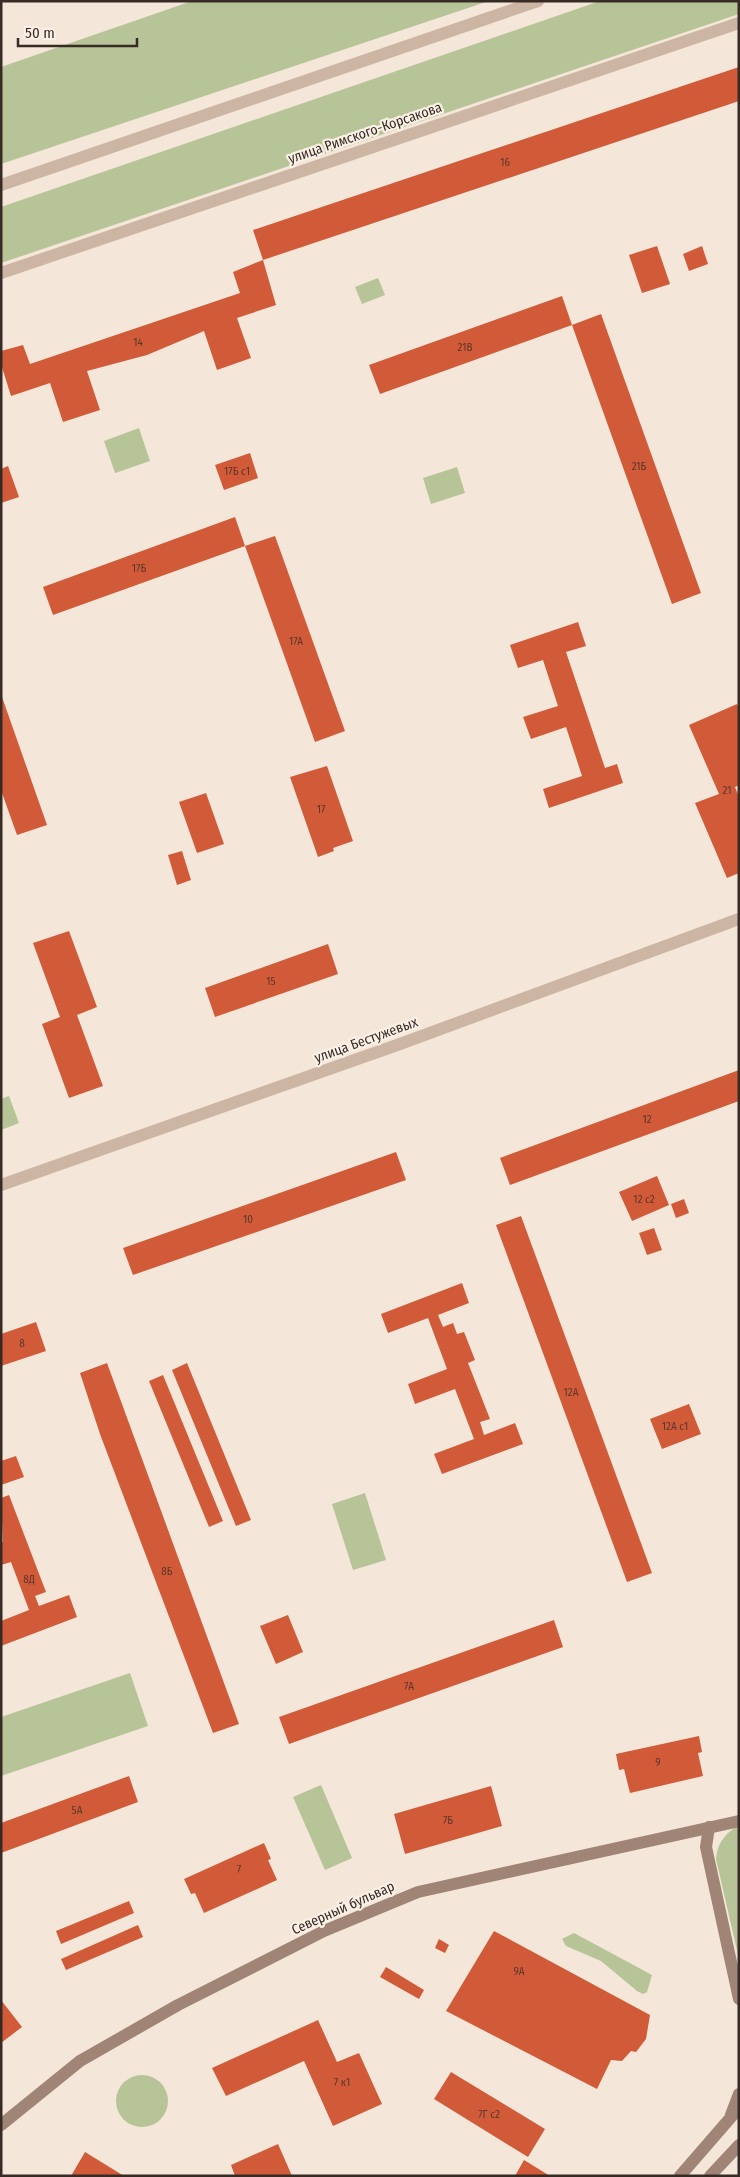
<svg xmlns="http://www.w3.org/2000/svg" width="740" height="2177" font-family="'Fira Sans Condensed',sans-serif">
<rect width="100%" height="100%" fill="#f4e6d8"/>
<g fill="#b6c497">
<polygon points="192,1 489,1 1,164 1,67"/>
<polygon points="600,1 739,1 739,14 1,263 1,207"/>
<polygon points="378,278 385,295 362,304 355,287"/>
<polygon points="139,428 150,461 115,473 104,441"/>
<polygon points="457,467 465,493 431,504 423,478"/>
<polygon points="9,1096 19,1123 1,1130 1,1099"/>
<polygon points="365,1493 386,1560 353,1570 332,1504"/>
<polygon points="130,1673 148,1726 1,1776 1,1717"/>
<polygon points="321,1785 352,1858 325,1870 293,1797"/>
<path d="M736 1827H739V1959L716 1859C717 1844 724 1835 736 1827Z"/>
<polygon points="574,1933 652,1975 647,1992 643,1994 637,1991 601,1961 566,1946 562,1939"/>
<circle cx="142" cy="2101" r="26"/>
</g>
<g fill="#d15b39">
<polygon points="739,67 739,101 263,260 253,230"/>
<polygon points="657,246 670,284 642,293 629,255"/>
<polygon points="702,246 708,264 689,271 683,254"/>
<polygon points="263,260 276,305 237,318 251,358 217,370 204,331 147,355 87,371 100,410 63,422 50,383 11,396 1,364 1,351 23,345 30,364 240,293 233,272"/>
<polygon points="562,296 572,325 380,394 369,365"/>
<polygon points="601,314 701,593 672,604 572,325"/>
<polygon points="250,453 258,478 224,490 215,465"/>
<polygon points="8,466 19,497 1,503 1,469"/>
<polygon points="235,517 245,546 53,615 43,587"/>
<polygon points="275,536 345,731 315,742 245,546"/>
<polygon points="578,622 586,646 566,652 605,768 617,764 623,783 549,808 543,789 582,776 566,727 531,739 523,717 558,706 543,660 518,668 510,645"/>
<polygon points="2,697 47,825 17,835 1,790"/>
<polygon points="737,704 739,709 739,785 735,787 739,797 739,873 727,878 695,803 719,794 689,725"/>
<polygon points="327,766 353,841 333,848 334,851 318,857 290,777"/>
<polygon points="206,793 224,844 197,853 179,802"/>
<polygon points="182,851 191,880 177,885 168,855"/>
<polygon points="69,931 97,1007 77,1015 103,1086 69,1098 42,1024 60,1017 33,943"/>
<polygon points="328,944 338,974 215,1017 205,988"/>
<polygon points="739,1070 739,1101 510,1185 500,1158"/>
<polygon points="396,1152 406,1180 133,1275 123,1248"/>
<polygon points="657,1176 669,1205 632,1221 619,1192"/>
<polygon points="684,1199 689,1213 676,1218 671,1204"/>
<polygon points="521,1216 652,1573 627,1582 496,1225"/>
<polygon points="654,1228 662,1250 647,1255 639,1233"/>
<polygon points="462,1283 469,1303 438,1315 443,1327 453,1323 457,1334 464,1332 475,1360 468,1363 490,1419 480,1422 484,1435 515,1423 523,1444 442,1474 434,1454 474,1439 455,1389 415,1404 408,1384 447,1369 428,1318 388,1333 381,1314"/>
<polygon points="36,1322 46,1351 1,1366 1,1334"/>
<polygon points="107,1363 239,1724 213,1733 100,1434 80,1373"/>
<polygon points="187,1363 251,1520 236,1526 172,1370"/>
<polygon points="163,1375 223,1521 209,1527 149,1381"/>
<polygon points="689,1404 701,1434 662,1449 650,1419"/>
<polygon points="16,1456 24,1477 1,1485 1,1461"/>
<polygon points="9,1495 46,1592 35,1596 39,1606 69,1595 77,1617 1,1646 1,1621 29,1610 11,1562 1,1565 1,1542 3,1542 1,1498"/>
<polygon points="288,1615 303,1652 276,1664 260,1626"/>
<polygon points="554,1620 563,1647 289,1744 279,1717"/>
<polygon points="699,1736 702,1752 698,1753 703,1776 630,1793 624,1769 619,1770 616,1754"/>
<polygon points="129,1776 138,1802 1,1853 1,1823"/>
<polygon points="491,1786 502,1826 405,1854 394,1814"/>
<polygon points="264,1843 271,1859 268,1860 277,1880 204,1913 195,1893 191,1894 184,1879"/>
<polygon points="129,1901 134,1913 61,1944 56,1931"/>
<polygon points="138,1925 143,1937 66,1970 61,1959"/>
<polygon points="494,1931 650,2015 646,2039 636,2052 631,2051 622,2061 611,2060 597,2089 446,2011"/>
<polygon points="439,1939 449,1945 445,1953 435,1948"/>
<polygon points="386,1967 424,1990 419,1999 380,1977"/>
<polygon points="1,2000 22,2027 1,2043"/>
<polygon points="318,2020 337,2062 359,2053 382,2104 333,2126 304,2061 226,2096 212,2068"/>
<polygon points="451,2072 545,2129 528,2157 434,2099"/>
<polygon points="278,2144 292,2176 235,2176 231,2165"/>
<polygon points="85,2152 124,2176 71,2176"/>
<polygon points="524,2160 550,2176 515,2176"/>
</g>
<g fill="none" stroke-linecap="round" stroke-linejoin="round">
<polyline stroke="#cdb5a3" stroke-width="12" points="1,1185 400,1044 739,919"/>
<g stroke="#cdb5a3" stroke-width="12">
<polyline points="1,185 538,1"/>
<polyline points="1,273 739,23"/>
</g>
<g stroke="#a08475" stroke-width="12">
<polyline points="709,1827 706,1847 739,1999"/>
<polyline points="731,2115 739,2094"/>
<polyline points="1,2125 80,2061 178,2005 324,1931 418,1892 739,1821"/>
<polyline points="680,2176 739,2108"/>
<polyline points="710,2176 739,2145"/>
</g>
</g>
<g text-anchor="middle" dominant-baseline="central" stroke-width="4.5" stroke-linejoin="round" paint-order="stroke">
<g font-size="11" fill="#5e372b">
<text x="505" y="162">16</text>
<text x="138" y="342">14</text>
<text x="465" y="347">21В</text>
<text x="639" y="466">21Б</text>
<text x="237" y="471">17Б с1</text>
<text x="139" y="568">17Б</text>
<text x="296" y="641">17А</text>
<text x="727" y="790">21</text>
<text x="321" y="809">17</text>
<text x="271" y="981">15</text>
<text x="647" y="1119">12</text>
<text x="644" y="1199">12 с2</text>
<text x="248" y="1219">10</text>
<text x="22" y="1343">8</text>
<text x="571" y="1392">12А</text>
<text x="675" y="1426">12А с1</text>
<text x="167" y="1571">8Б</text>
<text x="29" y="1579">8Д</text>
<text x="409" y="1686">7А</text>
<text x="658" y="1762">9</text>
<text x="77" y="1810">5А</text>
<text x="448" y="1820">7Б</text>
<text x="239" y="1869">7</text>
<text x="519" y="1971">9А</text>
<text x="342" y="2082">7 к1</text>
<text x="489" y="2114">7Г с2</text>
</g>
<g font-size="14" fill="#372b26" stroke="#fbf0e5">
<text transform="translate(365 133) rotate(-19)">улица Римского-Корсакова</text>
<text transform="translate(366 1040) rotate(-20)">улица Бестужевых</text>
<text transform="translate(343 1908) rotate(-24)">Северный бульвар</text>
</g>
</g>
<rect width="740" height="2177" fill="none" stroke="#372b26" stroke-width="5"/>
<path d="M18 38v8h119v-8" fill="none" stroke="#372b26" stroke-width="2.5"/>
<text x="25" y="38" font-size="15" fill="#372b26" stroke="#fbf0e5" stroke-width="4" paint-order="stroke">50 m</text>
</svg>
